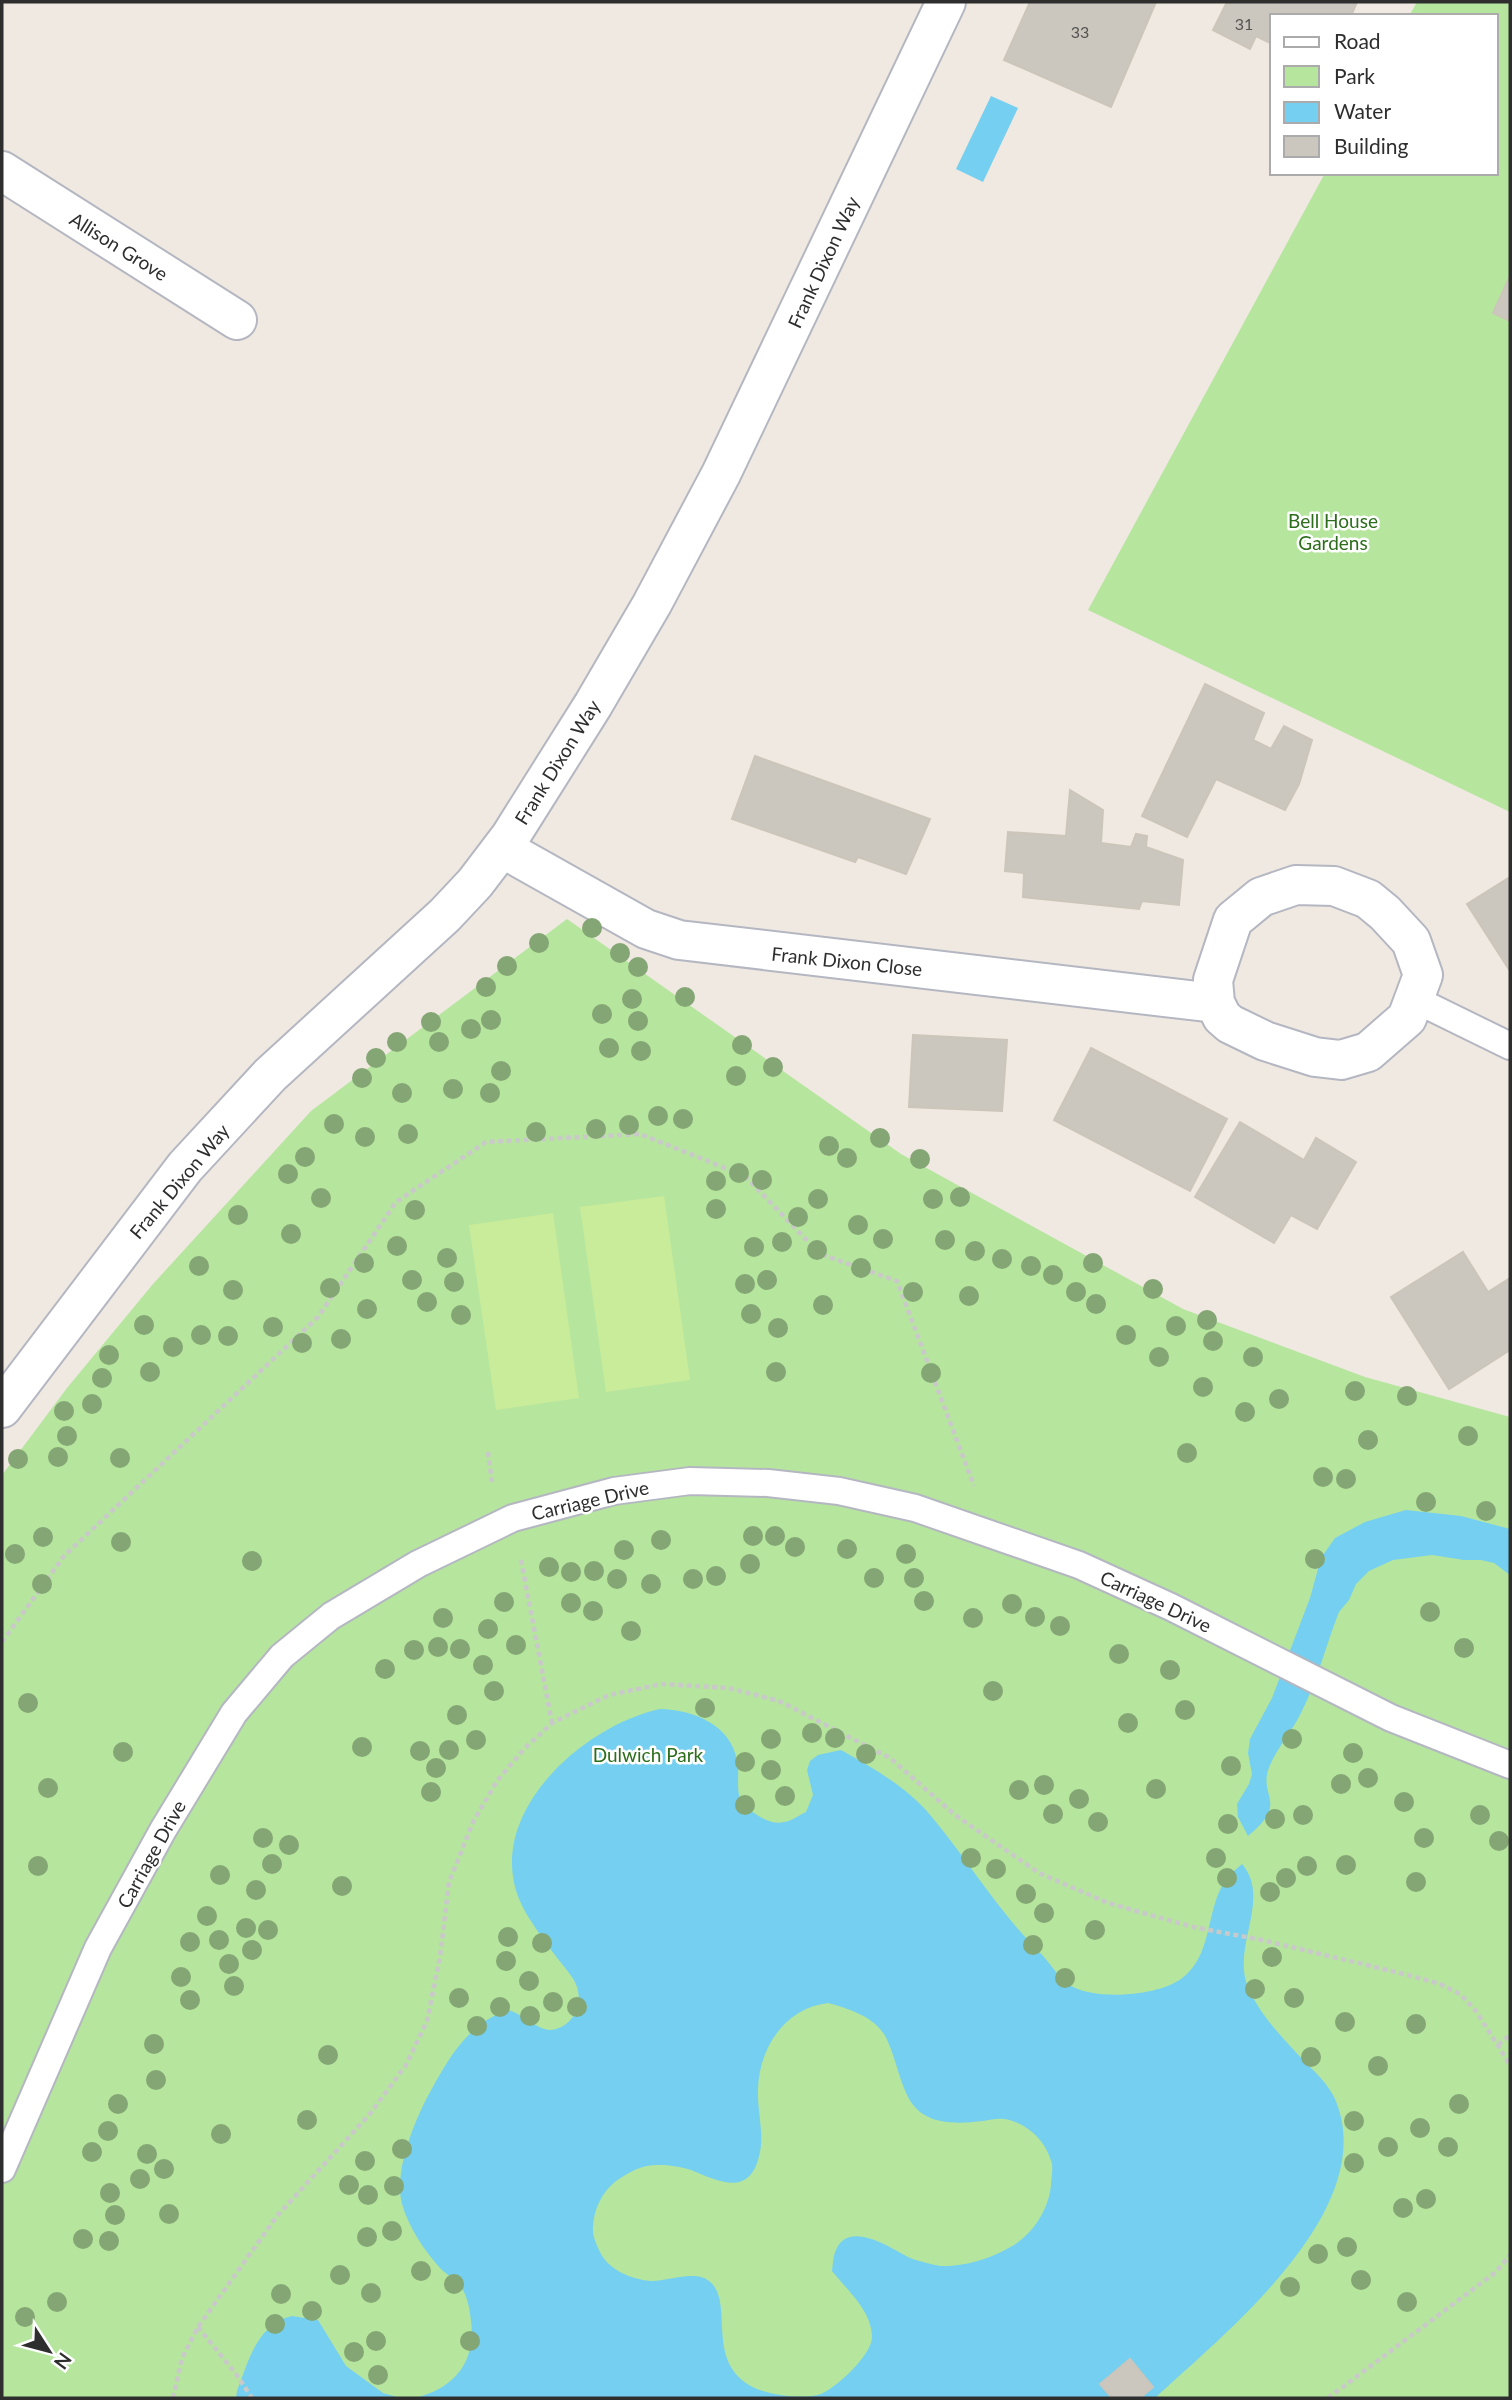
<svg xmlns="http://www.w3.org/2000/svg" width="1512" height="2400" font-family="Lato,sans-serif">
<rect width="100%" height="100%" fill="#efe9e1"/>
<g fill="#b6e59e">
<polygon points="1417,2 1510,2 1510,276 1493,313 1510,321 1510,812 1088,610 1325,173 1496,173 1496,16 1409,16"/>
<polygon points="567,919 901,1154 1183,1309 1365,1377 1510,1417 1510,2398 2,2398 2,1475 67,1388 153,1284 311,1111"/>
</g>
<g fill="#c9ec9a">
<polygon points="664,1196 690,1380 606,1392 580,1207"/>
<polygon points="553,1213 579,1398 496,1410 469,1225"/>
</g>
<g fill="#75cff0" fill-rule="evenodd">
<polygon points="991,96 1018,108 983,182 956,169"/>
<path d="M1406 1510 1461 1516 1510 1529V1575L1494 1563 1481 1560H1464L1432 1555 1393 1560 1369 1571 1356 1584 1349 1600 1339 1612C1326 1645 1317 1682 1301 1713 1292 1731 1278 1747 1270 1765 1256 1797 1291 1801 1248 1836L1238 1817 1237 1804 1249 1784 1252 1774 1248 1753 1250 1739 1272 1698 1310 1598 1321 1558 1335 1538 1365 1522Z"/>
<path d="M660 1709C693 1710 730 1724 737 1760 740 1773 736 1787 740 1799 748 1811 769 1826 784 1822 792 1821 799 1815 806 1812L813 1795 807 1770 810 1761 818 1755 841 1750C874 1769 906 1786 931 1816 958 1848 981 1884 1008 1917 1019 1931 1032 1944 1044 1957 1052 1966 1062 1982 1073 1987 1099 2000 1157 1996 1181 1979 1211 1957 1206 1918 1221 1888 1226 1878 1234 1871 1242 1864 1272 1899 1231 1947 1248 1987 1261 2017 1283 2038 1305 2062 1316 2073 1328 2084 1335 2099 1382 2209 1225 2333 1155 2398H415C454 2388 476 2363 471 2321 470 2311 468 2299 463 2290 457 2280 448 2276 440 2268 424 2250 409 2228 402 2204 393 2169 417 2114 435 2083 453 2051 472 2022 508 2010 523 2014 539 2031 551 2030 570 2028 582 2009 578 1991 576 1980 568 1972 562 1964 549 1947 528 1920 520 1901 483 1815 582 1726 660 1709ZM828 2003C850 2009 879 2018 888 2042 896 2060 899 2079 908 2097 923 2126 955 2124 983 2121 990 2120 998 2118 1004 2119 1027 2122 1047 2142 1052 2164 1053 2171 1051 2179 1051 2185 1049 2208 1035 2230 1017 2243 996 2257 966 2267 941 2266 932 2265 919 2261 910 2258 892 2249 849 2219 836 2250 833 2256 833 2264 832 2271 847 2290 872 2311 872 2337 872 2355 836 2388 821 2394 803 2400 765 2395 749 2385 705 2358 735 2301 709 2281 695 2270 669 2281 652 2281 633 2280 608 2270 600 2252 596 2244 592 2235 593 2226 594 2209 602 2192 616 2181 629 2172 643 2164 660 2165 669 2165 682 2167 691 2170 720 2182 751 2198 760 2152 764 2133 757 2109 758 2089 759 2048 785 2008 828 2003Z"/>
<path d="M292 2316 318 2320 346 2366 383 2393 400 2398H236L237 2391C248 2362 257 2324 292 2316Z"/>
</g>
<g fill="#cbc7bf" stroke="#cbc5ba" stroke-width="2">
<polygon points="1030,2 1156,2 1111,107 1004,60"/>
<polygon points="1227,2 1357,2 1351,16 1272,16 1272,44 1256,36 1250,49 1213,30"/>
<polygon points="1510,276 1510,321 1493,313"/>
<polygon points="1205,684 1264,713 1253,740 1271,749 1284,726 1312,740 1299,784 1285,810 1216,779 1187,837 1142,816"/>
<polygon points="755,756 930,819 906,874 858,857 855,862 732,819"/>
<polygon points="1070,790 1103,810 1101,843 1131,847 1136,834 1147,836 1146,847 1183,860 1179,905 1142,901 1139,909 1023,897 1024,873 1005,871 1008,832 1066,836"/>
<polygon points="1510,877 1510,971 1467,904"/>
<polygon points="913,1035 1007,1040 1002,1111 909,1107"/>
<polygon points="1091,1048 1227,1119 1190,1191 1054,1120"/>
<polygon points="1240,1122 1304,1160 1316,1138 1356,1162 1317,1229 1291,1215 1274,1243 1195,1197"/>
<polygon points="1463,1252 1488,1292 1510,1278 1510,1350 1449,1389 1391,1297"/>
<polygon points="1130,2359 1153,2387 1140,2398 1112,2398 1100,2384"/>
</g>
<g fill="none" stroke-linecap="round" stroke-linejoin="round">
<g stroke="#b4b7c1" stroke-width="30">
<g id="lane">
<polyline points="1414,999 1510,1046"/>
<polyline points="2,2169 98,1948 163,1830 234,1713 282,1656 331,1616 418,1564 513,1518 614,1491 690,1481 768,1483 839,1491 915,1508 1079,1565 1171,1607 1391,1718 1510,1765"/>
</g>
</g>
<g stroke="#b4b7c1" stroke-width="42">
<g id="street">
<polyline points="2,171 237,320"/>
<polyline points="502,848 646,929 679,940 1215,1003"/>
<polygon points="1296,885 1334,886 1368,899 1385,913 1411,941 1423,975 1407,1018 1368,1052 1341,1060 1315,1057 1265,1041 1230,1024 1222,1017 1215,1003 1213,980 1233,920 1261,897"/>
<polyline points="2,1408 185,1167 270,1075 445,915 475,883 510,837 593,705 652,604 721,474 946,2"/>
</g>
</g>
<g stroke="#c9c9c9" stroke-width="4.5" stroke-dasharray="5 3.5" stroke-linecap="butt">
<polyline points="488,1452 492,1482"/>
<polyline points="521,1560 552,1723"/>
<polyline points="2,1642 64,1556 318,1317 396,1202 486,1142 640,1134 745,1176 820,1254 897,1281 974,1486"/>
<polyline points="1498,2045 1510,2035"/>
<polyline points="198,2327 236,2374 252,2398"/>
<polyline points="173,2398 182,2358 198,2327 277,2216 369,2115 406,2065 427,2021 440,1957 449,1882 473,1822 497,1781 524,1749 552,1723 609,1695 662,1684 728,1688 779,1701 890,1758 955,1815 1039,1873 1108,1903 1193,1927 1262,1940 1404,1974 1440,1984 1460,1994 1476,2011 1510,2065"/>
<polyline points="1328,2398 1496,2272 1510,2255"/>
</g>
<use href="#lane" stroke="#fff" stroke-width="26"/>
<use href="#street" stroke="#fff" stroke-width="38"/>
</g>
<g fill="#84a574">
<circle cx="592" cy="928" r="10"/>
<circle cx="539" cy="943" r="10"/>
<circle cx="620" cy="953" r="10"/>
<circle cx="507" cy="966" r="10"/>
<circle cx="638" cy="967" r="10"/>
<circle cx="486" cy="987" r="10"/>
<circle cx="685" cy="997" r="10"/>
<circle cx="632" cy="999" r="10"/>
<circle cx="602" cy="1014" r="10"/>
<circle cx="491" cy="1020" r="10"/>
<circle cx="638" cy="1021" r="10"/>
<circle cx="431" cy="1022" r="10"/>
<circle cx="471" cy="1029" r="10"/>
<circle cx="397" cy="1042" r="10"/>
<circle cx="439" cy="1042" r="10"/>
<circle cx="742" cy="1045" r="10"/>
<circle cx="609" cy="1048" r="10"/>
<circle cx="641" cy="1051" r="10"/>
<circle cx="376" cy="1058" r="10"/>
<circle cx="773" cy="1067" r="10"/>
<circle cx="501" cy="1071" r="10"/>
<circle cx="736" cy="1076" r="10"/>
<circle cx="362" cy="1078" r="10"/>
<circle cx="453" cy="1089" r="10"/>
<circle cx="402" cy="1093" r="10"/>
<circle cx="490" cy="1093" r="10"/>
<circle cx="658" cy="1116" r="10"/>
<circle cx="683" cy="1119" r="10"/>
<circle cx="334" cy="1124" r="10"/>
<circle cx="629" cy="1125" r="10"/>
<circle cx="596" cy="1129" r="10"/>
<circle cx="536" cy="1132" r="10"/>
<circle cx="408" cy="1134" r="10"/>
<circle cx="365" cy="1137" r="10"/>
<circle cx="880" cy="1138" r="10"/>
<circle cx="829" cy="1146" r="10"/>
<circle cx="305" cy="1157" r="10"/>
<circle cx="847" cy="1158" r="10"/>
<circle cx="920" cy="1159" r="10"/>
<circle cx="739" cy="1173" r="10"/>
<circle cx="288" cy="1174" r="10"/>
<circle cx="762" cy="1180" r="10"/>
<circle cx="716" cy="1181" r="10"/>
<circle cx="960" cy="1197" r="10"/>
<circle cx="321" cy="1198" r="10"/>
<circle cx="818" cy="1199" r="10"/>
<circle cx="933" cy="1199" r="10"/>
<circle cx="716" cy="1209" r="10"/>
<circle cx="415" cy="1210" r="10"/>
<circle cx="238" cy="1215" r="10"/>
<circle cx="798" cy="1217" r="10"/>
<circle cx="858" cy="1225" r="10"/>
<circle cx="291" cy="1234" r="10"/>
<circle cx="883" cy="1239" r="10"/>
<circle cx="945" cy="1240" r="10"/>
<circle cx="782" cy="1242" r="10"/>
<circle cx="397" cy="1246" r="10"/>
<circle cx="754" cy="1247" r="10"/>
<circle cx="817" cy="1250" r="10"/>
<circle cx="975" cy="1251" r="10"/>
<circle cx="447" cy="1258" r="10"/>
<circle cx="1002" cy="1259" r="10"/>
<circle cx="364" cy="1263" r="10"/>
<circle cx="1093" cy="1263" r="10"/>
<circle cx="199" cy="1266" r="10"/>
<circle cx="1031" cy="1266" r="10"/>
<circle cx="861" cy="1268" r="10"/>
<circle cx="1053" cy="1275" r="10"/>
<circle cx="412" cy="1280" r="10"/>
<circle cx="767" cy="1280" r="10"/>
<circle cx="454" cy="1282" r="10"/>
<circle cx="745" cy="1284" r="10"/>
<circle cx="330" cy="1288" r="10"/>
<circle cx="1153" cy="1289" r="10"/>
<circle cx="233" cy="1290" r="10"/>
<circle cx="913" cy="1292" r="10"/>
<circle cx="1076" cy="1292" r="10"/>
<circle cx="969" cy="1296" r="10"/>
<circle cx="427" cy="1302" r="10"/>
<circle cx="1096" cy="1304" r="10"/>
<circle cx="823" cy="1305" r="10"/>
<circle cx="367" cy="1309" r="10"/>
<circle cx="751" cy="1314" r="10"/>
<circle cx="461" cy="1315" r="10"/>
<circle cx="1207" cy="1320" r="10"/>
<circle cx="144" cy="1325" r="10"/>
<circle cx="1176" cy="1326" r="10"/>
<circle cx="273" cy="1327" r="10"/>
<circle cx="778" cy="1328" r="10"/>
<circle cx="201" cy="1335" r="10"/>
<circle cx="1126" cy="1335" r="10"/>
<circle cx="228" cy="1336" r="10"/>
<circle cx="341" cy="1339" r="10"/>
<circle cx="1213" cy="1341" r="10"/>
<circle cx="302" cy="1343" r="10"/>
<circle cx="173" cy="1347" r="10"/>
<circle cx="109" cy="1355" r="10"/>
<circle cx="1159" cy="1357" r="10"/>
<circle cx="1253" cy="1357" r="10"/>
<circle cx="150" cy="1372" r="10"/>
<circle cx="776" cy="1372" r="10"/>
<circle cx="931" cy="1373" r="10"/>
<circle cx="102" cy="1378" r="10"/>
<circle cx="1203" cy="1387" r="10"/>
<circle cx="1355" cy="1391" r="10"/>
<circle cx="1407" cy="1396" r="10"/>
<circle cx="1279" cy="1399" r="10"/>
<circle cx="92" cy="1404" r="10"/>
<circle cx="64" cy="1411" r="10"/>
<circle cx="1245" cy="1412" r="10"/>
<circle cx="67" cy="1436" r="10"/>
<circle cx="1468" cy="1436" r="10"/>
<circle cx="1368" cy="1440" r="10"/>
<circle cx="1187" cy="1453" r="10"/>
<circle cx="58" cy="1457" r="10"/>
<circle cx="120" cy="1458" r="10"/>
<circle cx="18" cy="1459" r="10"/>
<circle cx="1323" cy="1477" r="10"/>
<circle cx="1346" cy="1479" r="10"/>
<circle cx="1426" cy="1502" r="10"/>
<circle cx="1486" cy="1511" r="10"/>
<circle cx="753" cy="1536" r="10"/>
<circle cx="775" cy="1536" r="10"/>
<circle cx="43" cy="1537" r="10"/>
<circle cx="661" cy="1540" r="10"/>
<circle cx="121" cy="1542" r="10"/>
<circle cx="795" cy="1547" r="10"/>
<circle cx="847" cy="1549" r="10"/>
<circle cx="624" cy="1550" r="10"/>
<circle cx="15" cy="1554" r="10"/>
<circle cx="906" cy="1554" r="10"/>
<circle cx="1315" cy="1559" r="10"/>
<circle cx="252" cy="1561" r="10"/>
<circle cx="750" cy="1564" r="10"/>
<circle cx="549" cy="1567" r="10"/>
<circle cx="594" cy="1571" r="10"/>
<circle cx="571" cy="1572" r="10"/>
<circle cx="716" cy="1576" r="10"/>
<circle cx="874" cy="1578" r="10"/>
<circle cx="914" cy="1578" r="10"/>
<circle cx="617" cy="1579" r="10"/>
<circle cx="693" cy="1579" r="10"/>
<circle cx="42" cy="1584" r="10"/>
<circle cx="651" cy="1584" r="10"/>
<circle cx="924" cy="1601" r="10"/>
<circle cx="504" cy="1602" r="10"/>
<circle cx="571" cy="1603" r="10"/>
<circle cx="1012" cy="1604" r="10"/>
<circle cx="593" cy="1611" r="10"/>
<circle cx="1430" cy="1612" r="10"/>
<circle cx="1035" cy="1617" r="10"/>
<circle cx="443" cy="1618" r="10"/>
<circle cx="973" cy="1618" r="10"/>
<circle cx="1060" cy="1626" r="10"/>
<circle cx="488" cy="1629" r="10"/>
<circle cx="631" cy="1631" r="10"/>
<circle cx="516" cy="1645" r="10"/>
<circle cx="438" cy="1647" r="10"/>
<circle cx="1464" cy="1648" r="10"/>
<circle cx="460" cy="1649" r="10"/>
<circle cx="414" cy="1650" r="10"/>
<circle cx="1119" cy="1654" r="10"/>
<circle cx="483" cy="1665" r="10"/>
<circle cx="385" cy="1669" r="10"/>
<circle cx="1170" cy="1670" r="10"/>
<circle cx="494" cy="1691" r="10"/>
<circle cx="993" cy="1691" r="10"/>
<circle cx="28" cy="1703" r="10"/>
<circle cx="705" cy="1708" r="10"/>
<circle cx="1185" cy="1710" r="10"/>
<circle cx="457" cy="1715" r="10"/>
<circle cx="1128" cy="1723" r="10"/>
<circle cx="812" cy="1733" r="10"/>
<circle cx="835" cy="1738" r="10"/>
<circle cx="771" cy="1739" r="10"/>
<circle cx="1292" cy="1739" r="10"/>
<circle cx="476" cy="1740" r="10"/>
<circle cx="362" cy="1747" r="10"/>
<circle cx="449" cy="1750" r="10"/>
<circle cx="420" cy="1751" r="10"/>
<circle cx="123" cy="1752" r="10"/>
<circle cx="1353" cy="1753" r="10"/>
<circle cx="866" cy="1754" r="10"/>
<circle cx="745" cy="1762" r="10"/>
<circle cx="1231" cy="1766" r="10"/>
<circle cx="436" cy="1768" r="10"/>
<circle cx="771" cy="1770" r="10"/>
<circle cx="1368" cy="1778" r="10"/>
<circle cx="1341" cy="1784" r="10"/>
<circle cx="1044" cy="1785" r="10"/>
<circle cx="48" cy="1788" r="10"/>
<circle cx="1156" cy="1789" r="10"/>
<circle cx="1019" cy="1790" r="10"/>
<circle cx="431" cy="1792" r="10"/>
<circle cx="785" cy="1796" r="10"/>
<circle cx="1079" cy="1799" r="10"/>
<circle cx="1404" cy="1802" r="10"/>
<circle cx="745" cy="1805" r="10"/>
<circle cx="1053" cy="1814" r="10"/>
<circle cx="1303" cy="1815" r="10"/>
<circle cx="1480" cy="1815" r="10"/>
<circle cx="1275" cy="1819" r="10"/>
<circle cx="1098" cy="1822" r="10"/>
<circle cx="1228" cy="1824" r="10"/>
<circle cx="263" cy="1838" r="10"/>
<circle cx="1424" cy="1838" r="10"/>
<circle cx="1499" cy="1841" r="10"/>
<circle cx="289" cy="1845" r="10"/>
<circle cx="971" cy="1858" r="10"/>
<circle cx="1216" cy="1858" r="10"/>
<circle cx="272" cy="1864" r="10"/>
<circle cx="1346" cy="1865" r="10"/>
<circle cx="38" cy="1866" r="10"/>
<circle cx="1307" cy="1866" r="10"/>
<circle cx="996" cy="1869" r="10"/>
<circle cx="220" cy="1875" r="10"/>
<circle cx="1227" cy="1878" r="10"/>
<circle cx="1286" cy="1878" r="10"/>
<circle cx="1416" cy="1882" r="10"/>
<circle cx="342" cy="1886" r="10"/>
<circle cx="256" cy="1890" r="10"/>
<circle cx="1270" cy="1892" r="10"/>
<circle cx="1026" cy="1894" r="10"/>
<circle cx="1044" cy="1913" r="10"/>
<circle cx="207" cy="1916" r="10"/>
<circle cx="246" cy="1928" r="10"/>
<circle cx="268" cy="1930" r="10"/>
<circle cx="1095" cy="1930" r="10"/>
<circle cx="508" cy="1937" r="10"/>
<circle cx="219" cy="1940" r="10"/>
<circle cx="190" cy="1942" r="10"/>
<circle cx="542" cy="1943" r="10"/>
<circle cx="1033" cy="1945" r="10"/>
<circle cx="252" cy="1950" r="10"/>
<circle cx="1272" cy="1957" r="10"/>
<circle cx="506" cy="1961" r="10"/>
<circle cx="229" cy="1964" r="10"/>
<circle cx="181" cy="1977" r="10"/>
<circle cx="1065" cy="1978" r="10"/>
<circle cx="529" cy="1981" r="10"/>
<circle cx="234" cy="1986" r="10"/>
<circle cx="1255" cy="1989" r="10"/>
<circle cx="459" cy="1998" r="10"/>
<circle cx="1294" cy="1998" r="10"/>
<circle cx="190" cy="2000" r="10"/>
<circle cx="553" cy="2002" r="10"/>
<circle cx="500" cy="2007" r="10"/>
<circle cx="577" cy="2007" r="10"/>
<circle cx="530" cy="2016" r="10"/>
<circle cx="1345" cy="2022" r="10"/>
<circle cx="1416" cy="2024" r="10"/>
<circle cx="477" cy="2026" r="10"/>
<circle cx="154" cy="2044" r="10"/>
<circle cx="328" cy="2055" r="10"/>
<circle cx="1311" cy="2057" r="10"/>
<circle cx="1378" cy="2066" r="10"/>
<circle cx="156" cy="2080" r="10"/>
<circle cx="118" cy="2104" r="10"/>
<circle cx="1459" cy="2104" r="10"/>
<circle cx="307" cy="2120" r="10"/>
<circle cx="1354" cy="2121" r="10"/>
<circle cx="1420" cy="2128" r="10"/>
<circle cx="108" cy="2131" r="10"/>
<circle cx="221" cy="2134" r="10"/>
<circle cx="1388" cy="2147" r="10"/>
<circle cx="1448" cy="2147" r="10"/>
<circle cx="402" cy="2149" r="10"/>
<circle cx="92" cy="2152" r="10"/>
<circle cx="147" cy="2154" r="10"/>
<circle cx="365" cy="2161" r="10"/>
<circle cx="1354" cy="2163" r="10"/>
<circle cx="164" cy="2169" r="10"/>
<circle cx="140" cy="2179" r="10"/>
<circle cx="349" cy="2185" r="10"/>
<circle cx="394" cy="2186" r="10"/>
<circle cx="110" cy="2193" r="10"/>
<circle cx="368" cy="2195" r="10"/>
<circle cx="1426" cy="2199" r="10"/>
<circle cx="1403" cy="2208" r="10"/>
<circle cx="169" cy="2214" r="10"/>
<circle cx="115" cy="2215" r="10"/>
<circle cx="392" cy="2231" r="10"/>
<circle cx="367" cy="2237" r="10"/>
<circle cx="83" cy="2239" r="10"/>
<circle cx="109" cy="2241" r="10"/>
<circle cx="1347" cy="2247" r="10"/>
<circle cx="1318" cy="2254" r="10"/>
<circle cx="421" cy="2271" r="10"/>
<circle cx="340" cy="2275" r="10"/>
<circle cx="1361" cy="2280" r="10"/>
<circle cx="454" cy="2284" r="10"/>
<circle cx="1290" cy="2287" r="10"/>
<circle cx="371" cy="2293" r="10"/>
<circle cx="281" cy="2294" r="10"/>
<circle cx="57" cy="2302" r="10"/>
<circle cx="1407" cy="2302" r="10"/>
<circle cx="312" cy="2311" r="10"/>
<circle cx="25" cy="2317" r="10"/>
<circle cx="275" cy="2324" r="10"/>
<circle cx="376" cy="2341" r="10"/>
<circle cx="470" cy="2341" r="10"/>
<circle cx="354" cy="2352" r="10"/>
<circle cx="378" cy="2375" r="10"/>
</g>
<g text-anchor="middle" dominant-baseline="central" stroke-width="5" stroke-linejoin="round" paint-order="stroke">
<g font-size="16" fill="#555452">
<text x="1244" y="23">31</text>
<text x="1080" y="31">33</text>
</g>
<g font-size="19" fill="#2e2e2e" stroke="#fff">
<text transform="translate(119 246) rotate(32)">Allison Grove</text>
<text transform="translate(823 262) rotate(-65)">Frank Dixon Way</text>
<text transform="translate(557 762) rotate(-58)">Frank Dixon Way</text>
<text transform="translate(847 961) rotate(6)">Frank Dixon Close</text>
<text transform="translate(179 1181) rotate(-50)">Frank Dixon Way</text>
<text transform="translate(590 1500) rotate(-13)">Carriage Drive</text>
<text transform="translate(1156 1601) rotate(25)">Carriage Drive</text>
<text transform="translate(151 1854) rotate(-61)">Carriage Drive</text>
</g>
<g font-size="19" fill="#2c6e1b" stroke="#fff">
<text x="1333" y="520">Bell House<tspan x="1333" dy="22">Gardens</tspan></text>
<text x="648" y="1754">Dulwich Park</text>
</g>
</g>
<rect width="1512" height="2400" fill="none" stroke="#2e2e2e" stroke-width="7"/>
<rect x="1270" y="14" width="228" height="161" fill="#ffffff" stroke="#ababab" stroke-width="2"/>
<rect x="1284" y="37" width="35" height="10" fill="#ffffff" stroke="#ababab" stroke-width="2"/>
<text x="1334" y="49" font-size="21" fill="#2e2e2e">Road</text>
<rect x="1284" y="66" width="35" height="21" fill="#b6e59e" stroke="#ababab" stroke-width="2"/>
<text x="1334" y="84" font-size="21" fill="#2e2e2e">Park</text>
<rect x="1284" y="102" width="35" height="21" fill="#75cff0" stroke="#ababab" stroke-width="2"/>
<text x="1334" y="119" font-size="21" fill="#2e2e2e">Water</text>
<rect x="1284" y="136" width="35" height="21" fill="#cbc7bf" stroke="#ababab" stroke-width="2"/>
<text x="1334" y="154" font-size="21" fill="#2e2e2e">Building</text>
<g transform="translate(49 2351) rotate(126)" stroke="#ffffff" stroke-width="5" paint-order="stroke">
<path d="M0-5L12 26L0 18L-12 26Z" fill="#2e2e2e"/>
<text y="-10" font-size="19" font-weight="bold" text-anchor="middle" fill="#2e2e2e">N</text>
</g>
</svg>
